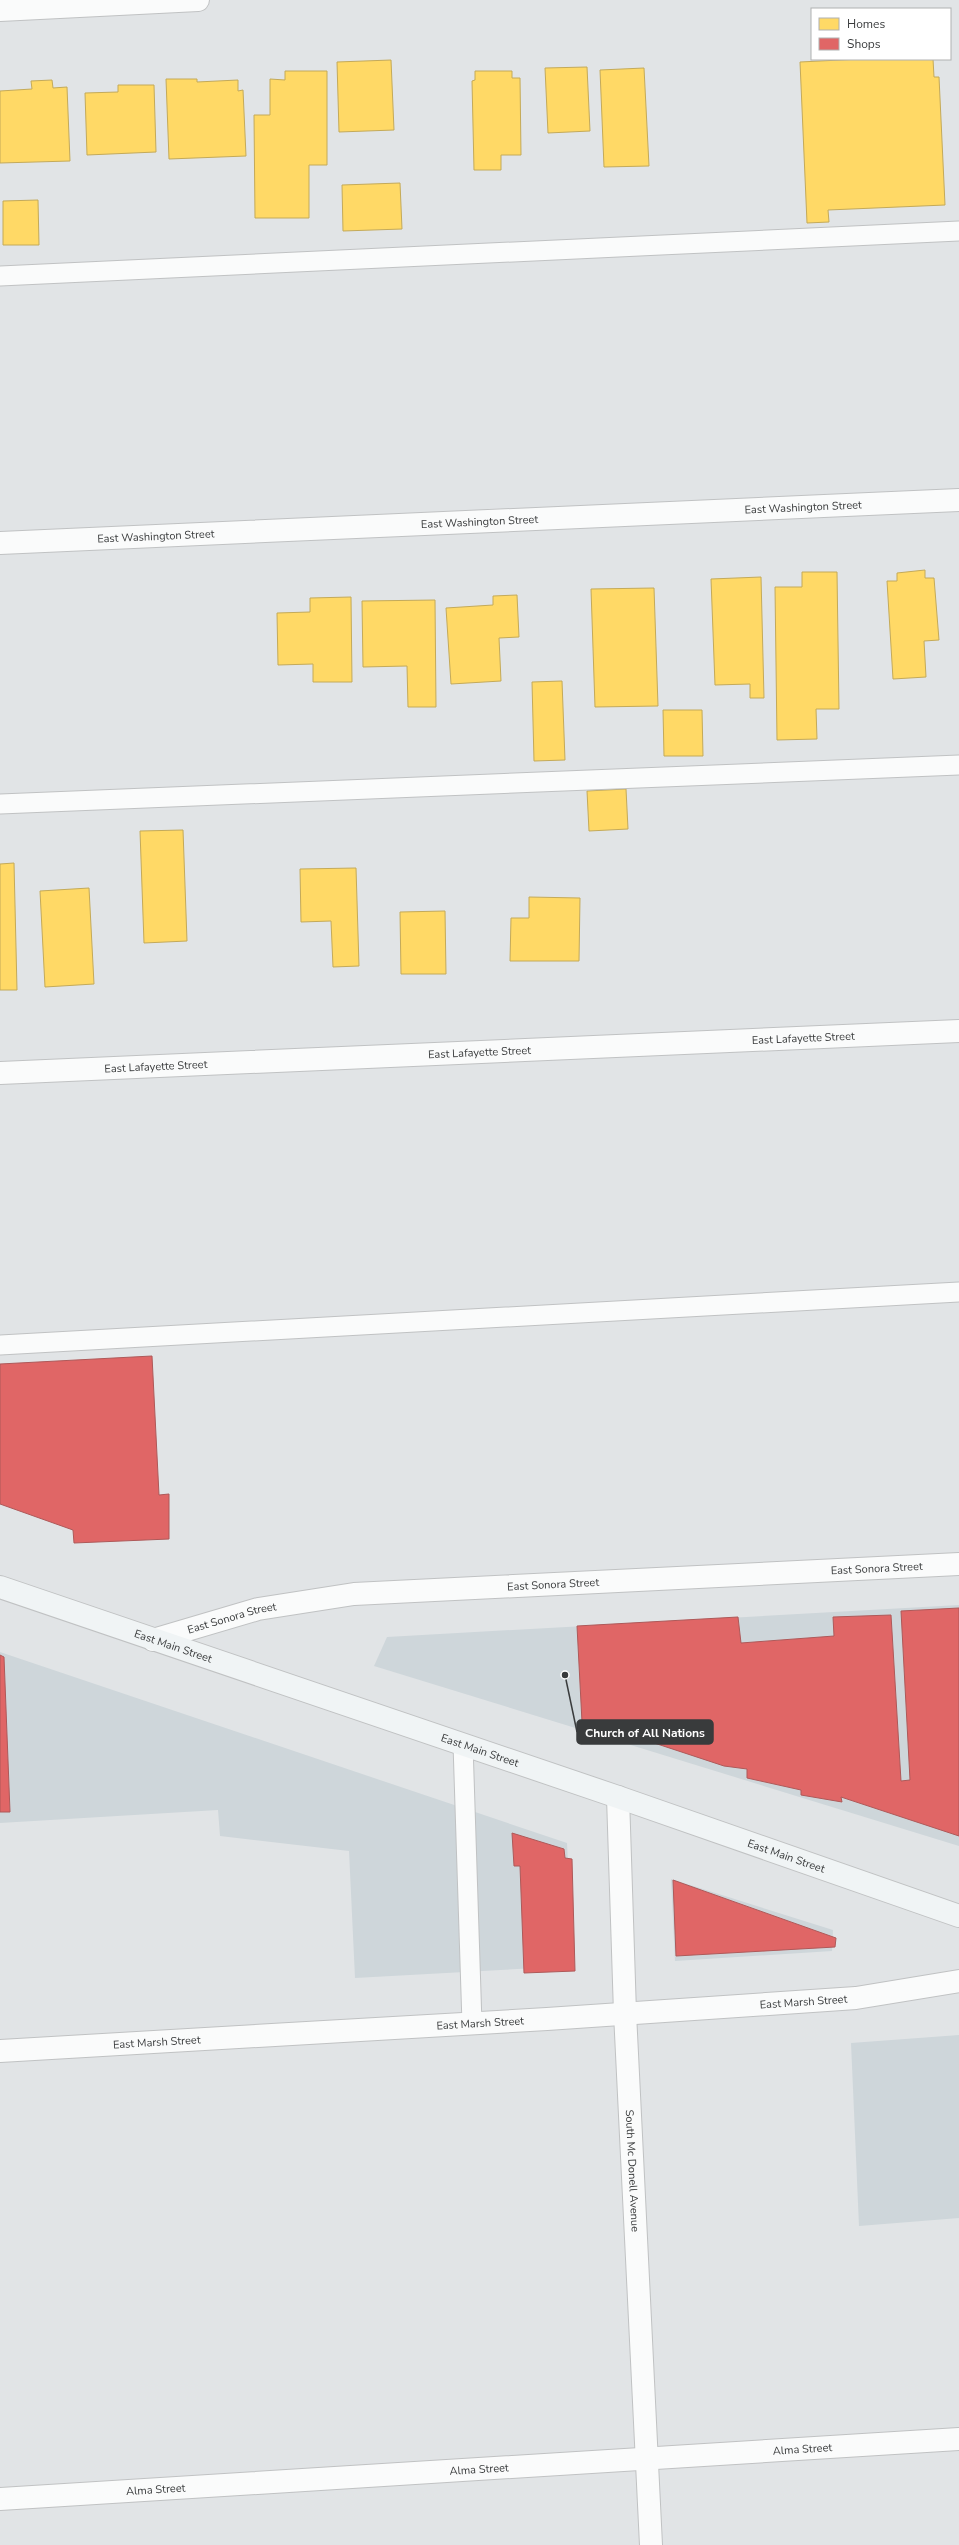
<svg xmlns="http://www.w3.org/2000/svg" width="959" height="2545" font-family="'Nunito Sans',sans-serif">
<rect width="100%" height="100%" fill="#e1e4e6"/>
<g fill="#ced6da">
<polygon points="959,1605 959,1846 374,1666 387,1637"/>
<polygon points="0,1652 567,1843 573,1966 355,1978 349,1851 220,1836 218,1810 0,1823"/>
<polygon points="671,1879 833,1930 832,1951 675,1961"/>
<polygon points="959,2035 959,2218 859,2226 851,2043"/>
</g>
<g fill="#ffd966" stroke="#c4aa59">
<polygon points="860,59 933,59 934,77 939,77 945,205 828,210 829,222 807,223 800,62"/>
<polygon points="391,60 394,130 339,132 337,62"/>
<polygon points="587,67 590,131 548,133 545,68"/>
<polygon points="644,68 649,166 604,167 600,70"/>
<polygon points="285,71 327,71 327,165 309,165 309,218 255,218 254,115 270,115 270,79 285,80"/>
<polygon points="475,71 512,71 512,78 520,78 521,155 501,155 501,170 474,170 472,81 475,80"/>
<polygon points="166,79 197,79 197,82 238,80 238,91 243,90 246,156 169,159"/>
<polygon points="52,80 53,88 67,87 70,161 0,163 0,91 32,89 31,81"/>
<polygon points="118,85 154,85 156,152 87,155 85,93 118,92"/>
<polygon points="400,183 402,229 343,231 342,185"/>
<polygon points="38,200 39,245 3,245 3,201"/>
<polygon points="925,570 925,578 934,578 939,640 924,641 926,677 893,679 887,581 897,581 897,573"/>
<polygon points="802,572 837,572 839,709 816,709 817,739 777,740 775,587 802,587"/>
<polygon points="761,577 764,698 750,698 750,684 715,685 711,579"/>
<polygon points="654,588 658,706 595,707 591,589"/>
<polygon points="517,595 519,637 499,638 501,681 451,684 446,608 493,605 493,596"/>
<polygon points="351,597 352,682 313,682 313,664 278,665 277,613 310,612 310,598"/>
<polygon points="435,600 436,707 408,707 407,666 363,667 362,601"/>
<polygon points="562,681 565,760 534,761 532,682"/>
<polygon points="663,710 702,710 703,756 664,756"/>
<polygon points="626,789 628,829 589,831 587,791"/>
<polygon points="183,830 187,941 144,943 140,831"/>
<polygon points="14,863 17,990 0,990 0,864"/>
<polygon points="356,868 359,966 333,967 331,921 301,922 300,869"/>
<polygon points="89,888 94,984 45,987 40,891"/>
<polygon points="529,897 580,898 579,961 510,961 511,918 529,918"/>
<polygon points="445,911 446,974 401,974 400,912"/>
</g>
<g fill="#e06666" stroke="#ae5959">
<polygon points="152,1356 159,1495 169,1494 169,1539 74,1543 73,1530 0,1504 0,1364"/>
<polygon points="959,1608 959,1836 841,1797 842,1802 801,1795 801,1790 747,1778 747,1769 724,1766 630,1735 632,1727 607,1729 606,1722 582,1722 577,1626 738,1617 741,1643 834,1636 833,1617 891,1615 901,1781 910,1780 901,1611"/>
<polygon points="0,1655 4,1657 10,1812 0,1812"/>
<polygon points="512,1833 564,1849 565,1858 572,1859 575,1971 524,1973 520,1866 514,1866"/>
<polygon points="673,1880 836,1938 835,1947 676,1956"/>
</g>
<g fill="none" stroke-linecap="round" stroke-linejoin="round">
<g stroke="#c0c2c3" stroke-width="21">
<g id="service">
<polyline points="0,276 959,231"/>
<polyline points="0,804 959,765"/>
<polyline points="0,1345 959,1292"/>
<polyline points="463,1744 472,2024"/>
</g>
</g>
<g stroke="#c0c2c3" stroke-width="24">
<g id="minor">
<polyline points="0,10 198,0"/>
<path id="s1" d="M0 543 959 500"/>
<path id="s2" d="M0 1073 959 1031"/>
<path id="s3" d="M153 1640 258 1609 354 1594 959 1564"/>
<path id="s4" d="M618 1797 625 2013 651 2545"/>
<path id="s5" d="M0 2051 547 2019 856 1998 959 1981"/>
<path id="s6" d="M0 2499 959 2439"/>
</g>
</g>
<g stroke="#c0c2c3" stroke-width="24">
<g id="secondary">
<path id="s7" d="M0 1587 618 1797 959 1916"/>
</g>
</g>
<use href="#service" stroke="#fafbfb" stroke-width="19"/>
<use href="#minor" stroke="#fafbfb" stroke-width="22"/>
<use href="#secondary" stroke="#f0f4f5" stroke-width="22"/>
</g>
<g text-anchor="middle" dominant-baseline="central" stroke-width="4" stroke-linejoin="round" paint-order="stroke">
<g font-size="11" fill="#393b3c" stroke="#fff">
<text stroke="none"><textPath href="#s1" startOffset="804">East Washington Street</textPath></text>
<text stroke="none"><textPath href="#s1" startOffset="480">East Washington Street</textPath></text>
<text stroke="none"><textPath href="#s1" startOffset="156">East Washington Street</textPath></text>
<text stroke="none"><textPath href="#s2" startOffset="804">East Lafayette Street</textPath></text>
<text stroke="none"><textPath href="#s2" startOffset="480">East Lafayette Street</textPath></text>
<text stroke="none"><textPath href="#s2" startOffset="156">East Lafayette Street</textPath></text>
<text stroke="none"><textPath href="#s3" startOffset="730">East Sonora Street</textPath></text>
<text stroke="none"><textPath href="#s3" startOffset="406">East Sonora Street</textPath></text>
<text stroke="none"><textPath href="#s3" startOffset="82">East Sonora Street</textPath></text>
<text stroke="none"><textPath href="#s7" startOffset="183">East Main Street</textPath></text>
<text stroke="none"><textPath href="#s7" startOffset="507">East Main Street</textPath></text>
<text stroke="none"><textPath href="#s7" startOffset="831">East Main Street</textPath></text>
<text stroke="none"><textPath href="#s5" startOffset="805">East Marsh Street</textPath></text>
<text stroke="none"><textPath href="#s5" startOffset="481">East Marsh Street</textPath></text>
<text stroke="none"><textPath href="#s5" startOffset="157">East Marsh Street</textPath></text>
<text stroke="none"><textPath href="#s4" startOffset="374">South Mc Donell Avenue</textPath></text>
<text stroke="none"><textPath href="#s6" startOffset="804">Alma Street</textPath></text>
<text stroke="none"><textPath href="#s6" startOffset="480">Alma Street</textPath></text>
<text stroke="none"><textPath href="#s6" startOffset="156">Alma Street</textPath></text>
</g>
</g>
<path fill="none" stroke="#393b3c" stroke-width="1.5" d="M565 1675L577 1732"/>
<circle fill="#393b3c" stroke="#fff" stroke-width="1.5" cx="565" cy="1675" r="4"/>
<rect fill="#393b3c" stroke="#393b3c" stroke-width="1.5" x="577" y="1720" width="136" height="24" rx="4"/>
<g font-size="12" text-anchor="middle" font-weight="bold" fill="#fff">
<text x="645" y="1737">Church of All Nations</text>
</g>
<rect x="811" y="8" width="140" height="52" fill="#ffffff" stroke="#b0b1b1"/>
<rect x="819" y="18" width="20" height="12" fill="#ffd966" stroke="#b0b1b1"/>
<text x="847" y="28" font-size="12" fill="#393b3c">Homes</text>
<rect x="819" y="38" width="20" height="12" fill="#e06666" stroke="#b0b1b1"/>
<text x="847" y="48" font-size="12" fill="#393b3c">Shops</text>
</svg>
